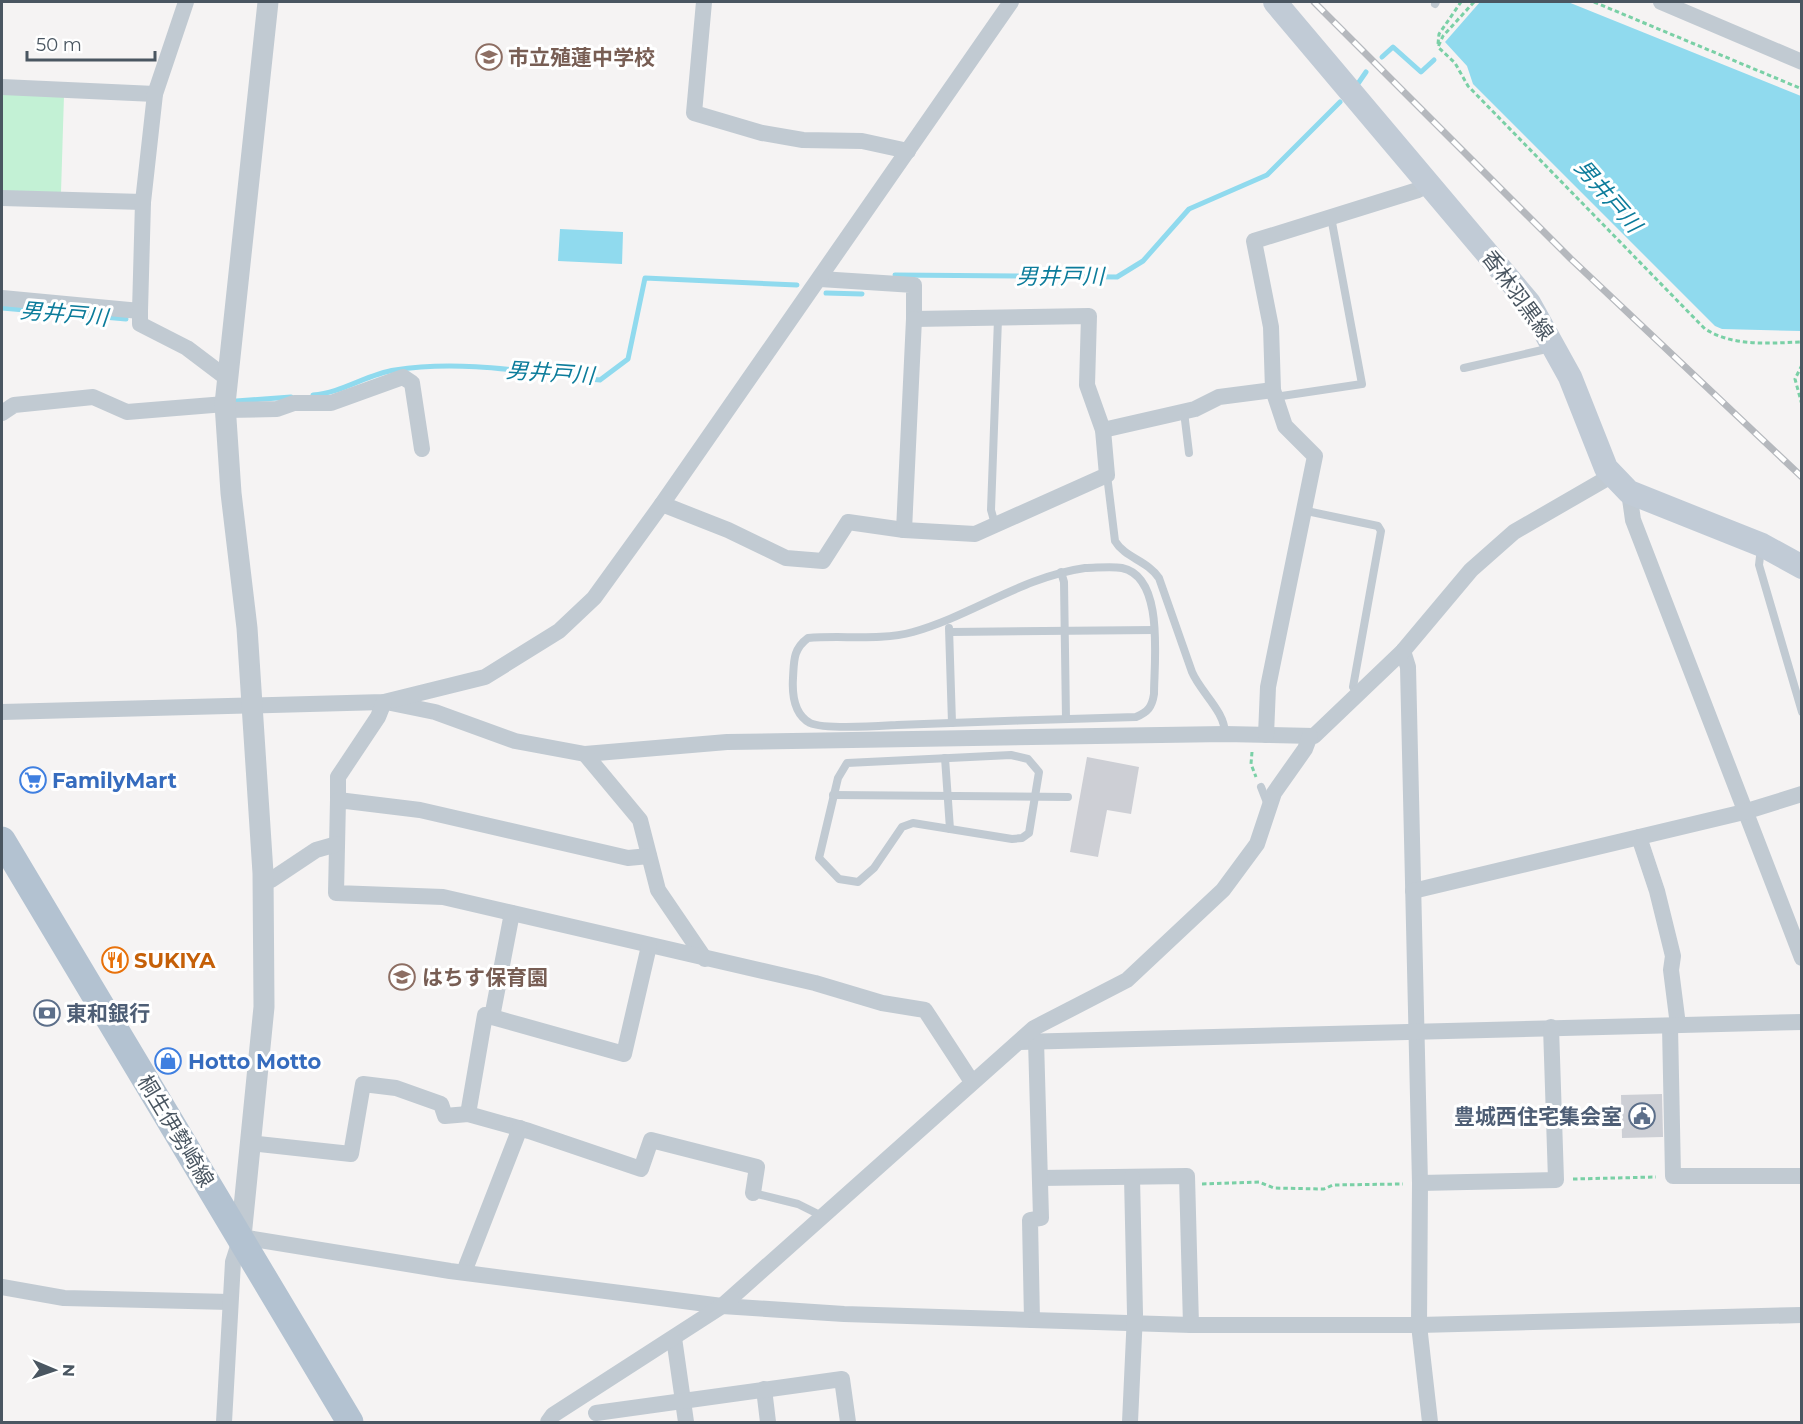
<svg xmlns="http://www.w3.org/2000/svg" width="1803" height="1424" font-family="Montserrat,'Noto Sans JP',sans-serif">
<rect width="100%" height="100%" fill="#f5f3f3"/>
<polygon fill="#c3f1d5" points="2,93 64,95 61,193 2,191"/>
<g fill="#90daee">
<polygon points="1480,2 1568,2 1801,96 1801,331 1722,329 1715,326 1473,84 1467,66 1445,42"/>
<polygon points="560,229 623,232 622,264 558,261"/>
</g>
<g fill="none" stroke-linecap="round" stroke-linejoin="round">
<g stroke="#90daee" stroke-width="5">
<polyline points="1382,57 1393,47 1421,72 1434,60"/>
<polyline points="1357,85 1366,72"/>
<polyline points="895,275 1117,277 1143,261 1189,209 1267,175 1340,102"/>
<polyline points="826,293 862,294"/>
<polyline points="2,308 126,319"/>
<path d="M313 395C342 393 367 374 395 370 462 359 533 373 600 380L628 359 645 278 797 285"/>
<polyline points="236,401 291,397"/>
</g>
</g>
<g fill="#cdcfd5">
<polygon points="1087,757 1139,767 1131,814 1107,810 1098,857 1070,852"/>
<polygon points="1662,1094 1663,1137 1622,1138 1621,1095"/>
</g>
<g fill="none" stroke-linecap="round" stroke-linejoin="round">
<g stroke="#7ad0a6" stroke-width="3" stroke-dasharray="4.5 3" stroke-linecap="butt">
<path d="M1474 2 1443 36 1438 47 1455 63 1468 86 1705 329C1735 347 1767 343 1802 342"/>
<polyline points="1594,2 1802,89"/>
<polyline points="1438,44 1439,34 1461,2"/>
<polyline points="1802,365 1795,379 1802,405"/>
<polyline points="1252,752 1251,764 1256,777"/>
<polyline points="1573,1179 1656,1177"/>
<polyline points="1202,1184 1259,1182 1274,1188 1324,1189 1333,1185 1403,1184"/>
</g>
<g stroke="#c1cad2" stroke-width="8">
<polyline points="1435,4 1436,2"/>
<polyline points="1464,368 1551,348"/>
<polyline points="1275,397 1362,384 1331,217"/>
<polyline points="1184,412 1189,453"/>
<path d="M1107 475 1115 541C1125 558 1147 560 1159 578L1192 672C1201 693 1225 711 1225 734"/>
<polyline points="1302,510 1378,526 1381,531 1353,687 1358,694"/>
<polyline points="995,524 991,510 998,319"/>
<polyline points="1761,548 1759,565 1802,712"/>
<path d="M1085 568C1096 568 1111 566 1122 568 1165 577 1154 662 1154 694 1152 707 1148 712 1136 717 1056 719 977 722 897 725 879 726 825 730 810 723 794 714 792 694 793 678 794 661 793 649 808 638 842 635 880 641 913 632 973 615 1022 577 1085 568Z"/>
<polyline points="1061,572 1064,582 1066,719"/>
<polyline points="949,628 952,723"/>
<polyline points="951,632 1154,630"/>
<polygon points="1011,755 1028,759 1039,772 1029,833 1022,838 1012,839 913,823 902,827 874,868 858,882 839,879 819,858 838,778 847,763"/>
<polyline points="945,758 950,829"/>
<polyline points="1261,787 1268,805"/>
<polyline points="833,795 1068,797"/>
<polyline points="753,1193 798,1204 822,1216"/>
</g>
<g stroke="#c1cad2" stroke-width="16">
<polyline points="704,2 694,113 762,133 803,140 862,141 908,151"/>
<polyline points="1661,2 1802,62"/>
<polyline points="2,87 155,94"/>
<polyline points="2,198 143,202"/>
<polyline points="2,298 140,311 143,202 155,94 186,2"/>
<polyline points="140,311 140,324 187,348 228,379"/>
<polyline points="225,410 277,409 294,403 331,403 403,377 412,383 422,449"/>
<polyline points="2,413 14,405 93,397 127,412 225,404"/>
<polyline points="1103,430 1195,409 1219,397 1273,390"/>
<polyline points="1629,492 1633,520 1802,958"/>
<polyline points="662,504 728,530 786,558 823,561 848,522 904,530 975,534 1107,475 1103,430 1087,385 1089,316 914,319 914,285 820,279"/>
<polyline points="904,530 914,319"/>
<polyline points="1403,651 1408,667 1420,1183 1419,1325 1430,1422"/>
<polyline points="391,703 435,712 515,741 585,754 727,742 1225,734 1314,736 1403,651 1471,570 1514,532 1611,476"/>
<polyline points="2,712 384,702 485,677 559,631 594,598 662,504 1011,2"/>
<polyline points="1266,735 1268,687 1315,456 1285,426 1273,390 1271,327 1254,241 1418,190 1429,184"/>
<polyline points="585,754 640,820 658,890 705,959"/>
<polyline points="338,800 338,777 378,717 384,702"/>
<polyline points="1639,837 1657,891 1673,956 1671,970 1678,1025"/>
<polyline points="649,856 628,858 420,810 338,800 336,893 443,897 815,983 882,1003 925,1010 972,1082"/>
<polyline points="263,881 271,880 316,850 337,844"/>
<polyline points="1413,891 1744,812 1802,794"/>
<polyline points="492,1017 512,913"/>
<polyline points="1670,1026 1673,1176 1802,1176"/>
<polyline points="1019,1042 1802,1022"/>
<polyline points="468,1114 485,1015 624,1054 649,946"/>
<polyline points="249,1143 351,1154 363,1084 396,1088 441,1104 445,1116 468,1114 529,1131 641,1169 651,1140 757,1167 753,1193"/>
<polyline points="1040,1178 1187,1176 1191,1325"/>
<polyline points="1420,1183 1556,1180 1551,1027"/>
<polyline points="464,1272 520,1128"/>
<polyline points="2,1287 64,1298 230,1302"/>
<polyline points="1032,1320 1030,1220 1041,1218 1036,1040"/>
<polyline points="674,1338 686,1422"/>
<polyline points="764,1389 768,1422"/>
<polyline points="596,1413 842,1379 848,1422"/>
<polyline points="224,1422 233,1262 241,1237 450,1271 722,1306 844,1314 1191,1325 1419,1325 1802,1315"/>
<polyline points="548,1422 553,1415 722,1306 1034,1028 1127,980 1223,890 1257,844 1274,793 1305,749 1310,736"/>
<polyline points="1130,1422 1135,1314 1132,1177"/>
</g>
<polyline stroke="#c1cad2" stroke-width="21" points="241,1237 264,1007 263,873 247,628 231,493 225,404 268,2"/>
<polyline stroke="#c1cbd6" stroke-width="24" points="1275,2 1529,303 1570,377 1606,468 1629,492 1762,545 1802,567"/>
<polyline stroke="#b3c2d1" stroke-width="27" points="2,840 350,1422"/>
<g stroke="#b5b8bd" stroke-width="7">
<polyline id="rail" points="1314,2 1571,259 1802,477"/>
</g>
<use href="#rail" stroke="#fff" stroke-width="4.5" stroke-dasharray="14" stroke-linecap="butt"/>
</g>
<defs>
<g id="school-ring" transform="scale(1.35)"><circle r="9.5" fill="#fff" stroke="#8d6e63" stroke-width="1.5"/><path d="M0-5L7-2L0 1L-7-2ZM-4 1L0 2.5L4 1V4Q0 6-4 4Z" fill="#8d6e63"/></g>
<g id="supermarket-ring" transform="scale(1.35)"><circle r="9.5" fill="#fff" stroke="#3f7fe0" stroke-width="1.5"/><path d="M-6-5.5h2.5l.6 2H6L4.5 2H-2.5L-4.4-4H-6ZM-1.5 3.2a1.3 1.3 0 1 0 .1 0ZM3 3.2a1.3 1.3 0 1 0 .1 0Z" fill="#3f7fe0"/></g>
<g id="restaurant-ring" transform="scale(1.35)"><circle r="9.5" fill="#fff" stroke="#e8710a" stroke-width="1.5"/><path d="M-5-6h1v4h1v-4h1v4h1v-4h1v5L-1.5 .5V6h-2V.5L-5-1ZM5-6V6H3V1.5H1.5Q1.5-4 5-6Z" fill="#e8710a"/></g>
<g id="bank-ring" transform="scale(1.35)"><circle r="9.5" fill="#fff" stroke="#5c6f8a" stroke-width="1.5"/><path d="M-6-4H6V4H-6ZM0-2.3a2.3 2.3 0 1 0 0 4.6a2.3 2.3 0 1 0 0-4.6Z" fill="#5c6f8a"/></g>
<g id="shop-ring" transform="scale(1.35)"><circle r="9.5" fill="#fff" stroke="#3f7fe0" stroke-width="1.5"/><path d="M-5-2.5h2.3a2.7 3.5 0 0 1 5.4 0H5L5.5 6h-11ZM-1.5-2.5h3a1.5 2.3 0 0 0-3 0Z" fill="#3f7fe0"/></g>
<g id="civic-ring" transform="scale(1.35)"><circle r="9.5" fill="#fff" stroke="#5c6f8a" stroke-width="1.5"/><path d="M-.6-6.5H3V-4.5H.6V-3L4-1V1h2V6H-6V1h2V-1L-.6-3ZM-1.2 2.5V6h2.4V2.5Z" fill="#5c6f8a"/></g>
</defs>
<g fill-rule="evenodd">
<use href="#school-ring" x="489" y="57"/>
<use href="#supermarket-ring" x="33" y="780"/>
<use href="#restaurant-ring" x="115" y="960"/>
<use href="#school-ring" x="402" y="977"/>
<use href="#bank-ring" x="47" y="1013"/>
<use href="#shop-ring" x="168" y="1061"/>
<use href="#civic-ring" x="1642" y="1116"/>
</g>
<g text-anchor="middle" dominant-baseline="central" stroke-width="6" stroke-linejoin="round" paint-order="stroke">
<g font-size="21" font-weight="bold" fill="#785e54" stroke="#fff" text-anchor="start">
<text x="508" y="57">市立殖蓮中学校</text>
<text x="422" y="977">はちす保育園</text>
</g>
<g font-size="21" fill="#4a5661" stroke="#fff">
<text transform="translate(1518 295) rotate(54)">香林羽黒線</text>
<text transform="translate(176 1131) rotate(59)">桐生伊勢崎線</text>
</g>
<g font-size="21" font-weight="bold" fill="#366cbe" stroke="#fff" text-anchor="start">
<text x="52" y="780">FamilyMart</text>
<text x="188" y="1061">Hotto Motto</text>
</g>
<g font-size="21" font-weight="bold" fill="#c56008" stroke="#fff" text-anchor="start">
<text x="134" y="960">SUKIYA</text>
</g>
<g font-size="21" font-weight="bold" fill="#4e5e75" stroke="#fff" text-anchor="start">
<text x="66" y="1013">東和銀行</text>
<text x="1622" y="1116" text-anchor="end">豊城西住宅集会室</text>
</g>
<g font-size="22" font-style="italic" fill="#0c7c9b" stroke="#fff">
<text transform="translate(1608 196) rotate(49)">男井戸川</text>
<text x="1060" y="276">男井戸川</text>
<text transform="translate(64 314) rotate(5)">男井戸川</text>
<text transform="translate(550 373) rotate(4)">男井戸川</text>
</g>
</g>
<rect width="1803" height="1424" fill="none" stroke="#4a5661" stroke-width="6"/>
<g transform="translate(54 1370) rotate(92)" stroke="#ffffff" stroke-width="4.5" paint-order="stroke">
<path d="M0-4.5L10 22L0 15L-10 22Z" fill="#4a5661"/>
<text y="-9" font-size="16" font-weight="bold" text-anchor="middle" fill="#4a5661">N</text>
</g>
<path d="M27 51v9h128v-9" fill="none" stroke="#4a5661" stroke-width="3"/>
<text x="36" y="51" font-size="18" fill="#4a5661" stroke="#ffffff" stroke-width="4.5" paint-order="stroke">50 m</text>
</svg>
